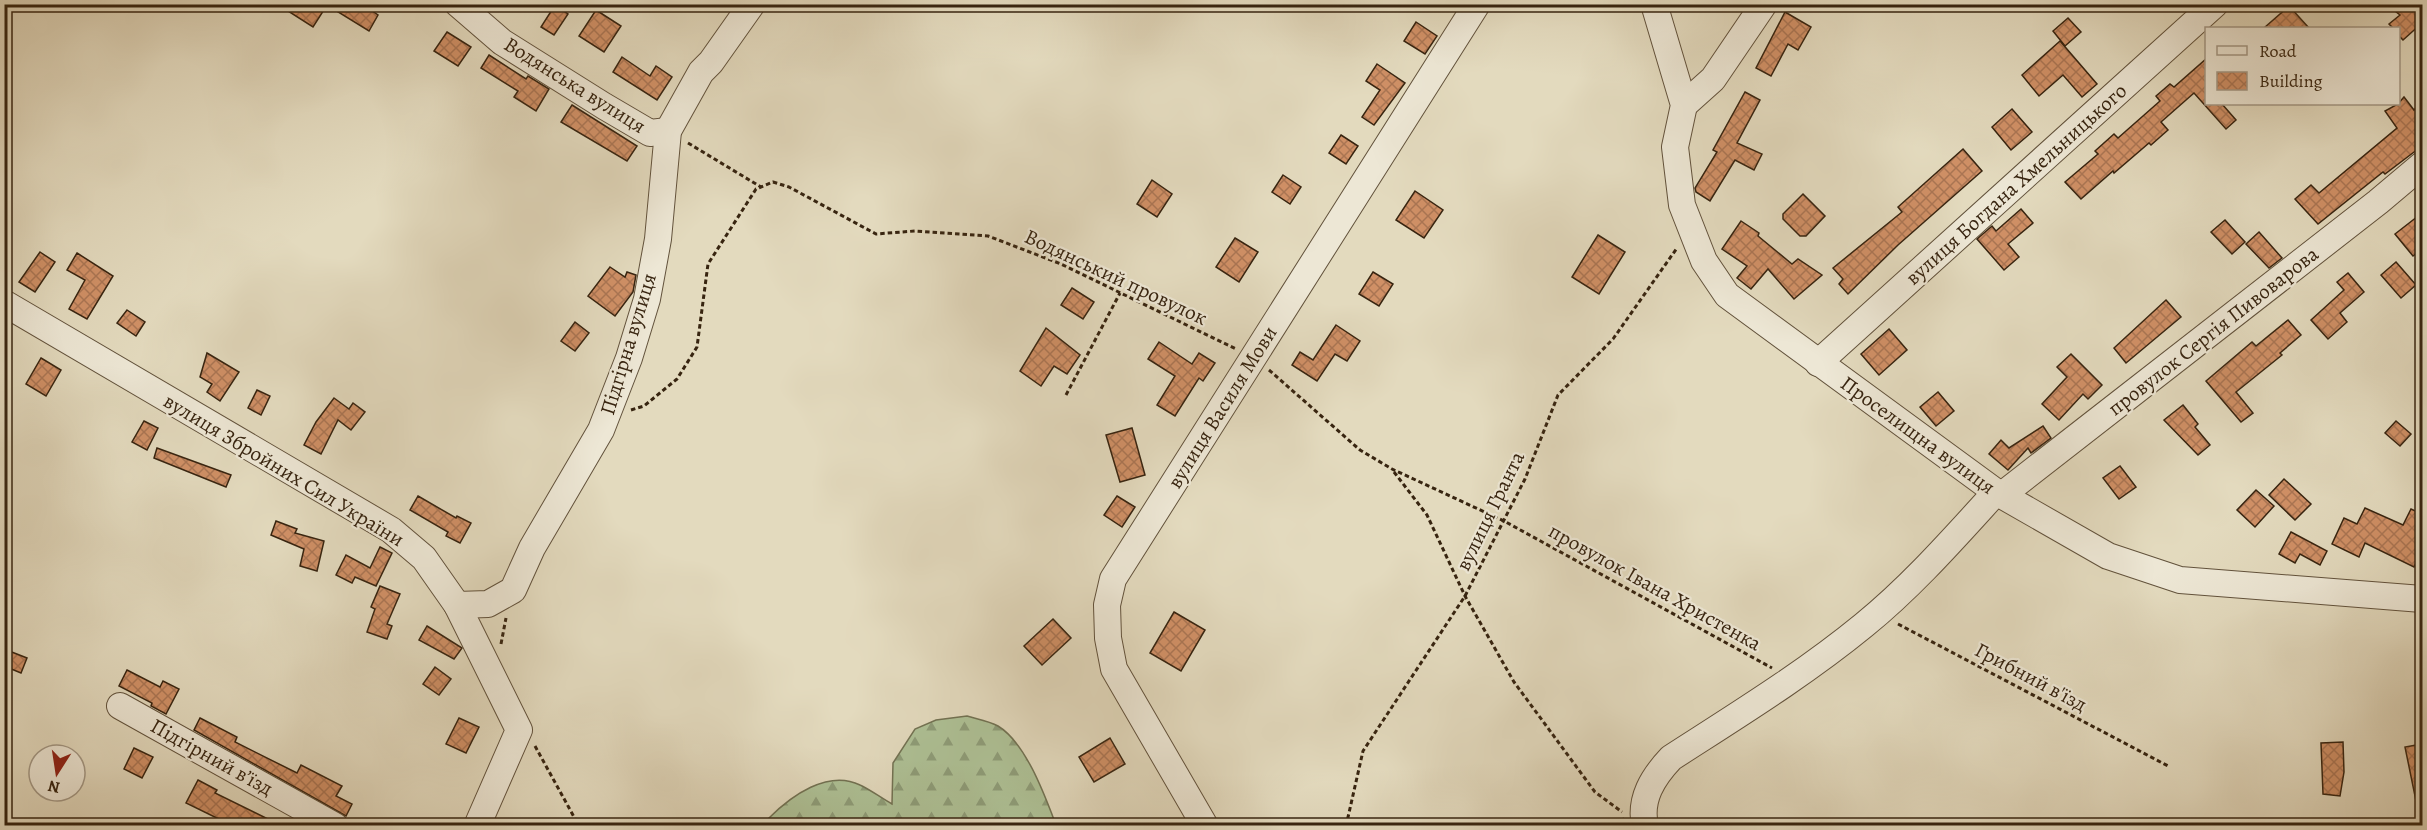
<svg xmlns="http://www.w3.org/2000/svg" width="2427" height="830" font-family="Alegreya,serif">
<defs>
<pattern id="forest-firs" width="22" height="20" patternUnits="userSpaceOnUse" patternTransform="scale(1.5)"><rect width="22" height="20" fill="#aec196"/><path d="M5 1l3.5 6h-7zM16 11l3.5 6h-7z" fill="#8e9d79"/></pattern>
<pattern id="building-cross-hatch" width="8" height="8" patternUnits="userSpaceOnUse" patternTransform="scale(1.5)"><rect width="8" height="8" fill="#d09066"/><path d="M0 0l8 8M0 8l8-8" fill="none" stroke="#aa7553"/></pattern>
</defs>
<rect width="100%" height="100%" fill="#e3dabe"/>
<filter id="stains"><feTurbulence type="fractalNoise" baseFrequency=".00333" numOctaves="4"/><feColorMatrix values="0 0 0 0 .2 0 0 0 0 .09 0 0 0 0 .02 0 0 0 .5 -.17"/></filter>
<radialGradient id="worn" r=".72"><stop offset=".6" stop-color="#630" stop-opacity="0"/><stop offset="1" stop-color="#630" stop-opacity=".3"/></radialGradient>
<path fill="url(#forest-firs)" stroke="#727253" stroke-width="1.5" d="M967 716C977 719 989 721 998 726 1026 743 1045 796 1056 825H772L769 818C791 796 828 769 860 785 871 790 881 798 892 804L893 763 915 729 936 720Z"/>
<g fill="url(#building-cross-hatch)" stroke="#372410" stroke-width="1.5">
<polygon points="277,4 362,4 378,15 369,31 327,5 313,27"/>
<polygon points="2386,4 2422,4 2422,23 2403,40 2398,35 2398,28 2393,28 2389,24 2400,15"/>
<polygon points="555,5 568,14 554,35 541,27"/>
<polygon points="2289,6 2309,28 2264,28"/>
<polygon points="596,10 621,26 604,52 579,36"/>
<polygon points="1785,12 1811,27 1798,50 1788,44 1771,76 1756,68"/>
<polygon points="2068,18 2081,32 2065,46 2053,31"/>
<polygon points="1416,22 1437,36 1425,54 1404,41"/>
<polygon points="447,32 471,47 458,66 434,51"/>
<polygon points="2060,41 2097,84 2082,97 2063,75 2039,96 2022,75"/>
<polygon points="489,55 526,79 528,76 549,89 536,111 514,97 518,91 481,68"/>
<polygon points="622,57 650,76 656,66 672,77 657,100 613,72"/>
<polygon points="2206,59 2206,104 2222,104 2236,120 2226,129 2194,93 2161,122 2168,130 2151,145 2149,143 2114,173 2113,171 2081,199 2065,182 2098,154 2095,151 2114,134 2118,138 2160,101 2156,96 2170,84 2174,87"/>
<polygon points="1377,64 1405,83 1374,125 1362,117 1380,90 1366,81"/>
<polygon points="1745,92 1760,100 1737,143 1762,154 1754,170 1735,160 1710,201 1696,192 1695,188 1717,152 1713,150"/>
<polygon points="2404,97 2414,110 2422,102 2422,146 2385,174 2383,172 2318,224 2295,199 2311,185 2319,193 2397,128 2385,111 2398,104"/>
<polygon points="572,105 637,146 627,161 561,122"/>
<polygon points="2012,109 2032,132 2011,150 1992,127"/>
<polygon points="1341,135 1358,146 1346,164 1329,153"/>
<polygon points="1963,149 1982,171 1898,245 1848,294 1839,284 1843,279 1833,268 1902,212 1898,207"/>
<polygon points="1283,175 1301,187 1290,204 1272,192"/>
<polygon points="1152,180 1172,194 1157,217 1137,204"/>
<polygon points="1415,191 1443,210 1424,238 1396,220"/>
<polygon points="1803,194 1825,216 1806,236 1800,236 1783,219 1783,214"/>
<polygon points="2021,209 2033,223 2008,244 2019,257 2004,270 1977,239 1992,226 1996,231"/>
<polygon points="2422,213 2422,249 2413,256 2395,234"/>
<polygon points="2225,220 2245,242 2232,254 2211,232"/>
<polygon points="1741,221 1759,233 1758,236 1792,264 1798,259 1822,275 1794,299 1768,269 1751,289 1737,278 1747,266 1722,249"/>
<polygon points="2259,232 2282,258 2269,268 2246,244"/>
<polygon points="1598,235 1625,252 1599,294 1572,277"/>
<polygon points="1235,238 1258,252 1239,282 1216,267"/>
<polygon points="40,252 55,262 35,292 19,282"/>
<polygon points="77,253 113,276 87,319 69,309 85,280 67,270"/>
<polygon points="2396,262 2416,285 2401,298 2381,275"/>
<polygon points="610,267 625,277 627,272 636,275 633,292 615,316 588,296"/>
<polygon points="1373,272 1393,284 1379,306 1359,294"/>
<polygon points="2348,273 2364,292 2340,313 2347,322 2328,339 2311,320 2344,290 2337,282"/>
<polygon points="1072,288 1094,302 1083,319 1061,305"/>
<polygon points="2166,300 2181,317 2126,363 2114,348"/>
<polygon points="127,310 145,322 136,336 117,323"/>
<polygon points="2288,320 2301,335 2280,353 2282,355 2236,392 2253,413 2241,422 2206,381 2252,342 2256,346"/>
<polygon points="575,322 589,333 575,351 561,341"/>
<polygon points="1336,325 1360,341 1347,361 1335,354 1317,381 1292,365 1300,352 1313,360"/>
<polygon points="1046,328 1080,355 1067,374 1054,366 1041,386 1020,371"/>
<polygon points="1889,329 1907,350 1879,375 1861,354"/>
<polygon points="1159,342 1192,364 1199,353 1215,363 1203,381 1199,378 1175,416 1157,405 1175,376 1148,359"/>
<polygon points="207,353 239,372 220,401 207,392 212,384 200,377"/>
<polygon points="2071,354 2102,385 2088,399 2083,394 2059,420 2042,404 2067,377 2057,367"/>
<polygon points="41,358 61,370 46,396 26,384"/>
<polygon points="257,390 270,396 261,415 248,408"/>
<polygon points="1938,392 1954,411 1936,426 1920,407"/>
<polygon points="334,398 349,409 353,403 365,412 351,430 338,420 321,454 304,445 316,422"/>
<polygon points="2183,405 2198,424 2195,427 2210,445 2198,455 2164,420"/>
<polygon points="144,421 158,428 147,450 132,442"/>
<polygon points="2396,421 2411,434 2400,446 2385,433"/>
<polygon points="2043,426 2051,438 2031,453 2028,448 2008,470 1989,454 2001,440 2009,448"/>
<polygon points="1132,428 1145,475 1120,482 1106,435"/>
<polygon points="157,448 231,475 226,487 154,458"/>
<polygon points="2120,466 2136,487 2119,499 2103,478"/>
<polygon points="2284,479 2311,504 2295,520 2269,495"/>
<polygon points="2256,490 2274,506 2255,527 2237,510"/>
<polygon points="418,496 456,518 457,516 471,523 460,543 446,536 448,532 410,510"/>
<polygon points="1117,496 1135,507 1122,527 1104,515"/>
<polygon points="2365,508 2403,525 2411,509 2422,514 2422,550 2414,567 2365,543 2359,557 2332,544 2344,518 2357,524"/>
<polygon points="276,521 297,529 295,533 324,541 317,571 300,566 304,549 271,535"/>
<polygon points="2291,532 2327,551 2320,565 2300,554 2295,563 2279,554"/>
<polygon points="380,547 392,553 376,586 355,577 352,583 336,575 346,555 370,568"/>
<polygon points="380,586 400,594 387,624 392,626 387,639 367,632 375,609 371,607"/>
<polygon points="1174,612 1205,630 1181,671 1150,653"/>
<polygon points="1053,619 1071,638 1042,665 1024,646"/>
<polygon points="427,626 462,648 454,659 419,640"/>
<polygon points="4,649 27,658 21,673 4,666"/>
<polygon points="435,667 451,679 439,695 423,684"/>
<polygon points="127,670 160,687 163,681 179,689 166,714 151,706 152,703 119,686"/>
<polygon points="200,718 237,737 235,742 297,773 301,765 342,786 336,796 352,804 346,816 194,730"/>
<polygon points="459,718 479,727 466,753 446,744"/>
<polygon points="1110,738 1125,764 1094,782 1079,757"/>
<polygon points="2343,742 2344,772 2340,796 2323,794 2321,743"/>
<polygon points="2422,744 2422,800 2416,801 2405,747"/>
<polygon points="134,748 153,757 142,778 124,769"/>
<polygon points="198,780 217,790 215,793 280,825 231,825 186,803"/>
</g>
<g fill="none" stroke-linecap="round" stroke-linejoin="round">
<g stroke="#62523c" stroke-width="28">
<g id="minor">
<polyline points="458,4 502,42 604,106 650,133 668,131"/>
<polyline points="1654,4 1684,105 1675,147 1682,205 1704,261 1727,295 1996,492 2108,556 2180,580 2422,599"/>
<polyline points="1684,105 1713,79 1764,4"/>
<polyline points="4,303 391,530 424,558 457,605 519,730 477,826"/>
<polyline points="1818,363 2215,4"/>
<polyline points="2002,495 2378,202 2422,165"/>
<polyline points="457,605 488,604 513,590 532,548 601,430 629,358 647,299 658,239 668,131 701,72 711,62 752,4"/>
<polyline points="120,706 335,826"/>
<polyline points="1205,826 1114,669 1108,638 1107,605 1113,579 1477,4"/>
<path d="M1645 826C1639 799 1653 777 1671 758 1736 716 1803 675 1864 625 1912 586 1954 538 1996 492"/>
</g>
</g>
<g stroke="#372410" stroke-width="3" stroke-dasharray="4.5 3" stroke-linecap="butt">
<polyline points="688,143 761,187"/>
<polyline points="1269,370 1360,450 1392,469 1504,521 1772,668"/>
<polyline points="1066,395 1120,293"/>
<polyline points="631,410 644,406 677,379 697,347 708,264 756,189 773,182 789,187 876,234 915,231 988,236 1061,264 1236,349"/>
<polyline points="1394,472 1427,515 1465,596 1514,682 1595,792 1622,812"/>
<polyline points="1898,624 2170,767"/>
<polyline points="501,644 506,618"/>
<polyline points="535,746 579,826"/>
<polyline points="1346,826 1363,751 1465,596 1525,479 1558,395 1613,339 1677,248"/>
<polyline points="1607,826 1624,819"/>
</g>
<use href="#minor" stroke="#ede7d5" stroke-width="26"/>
</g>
<g text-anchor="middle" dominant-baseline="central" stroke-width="4.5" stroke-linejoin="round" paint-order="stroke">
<g font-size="21" fill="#372410" stroke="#ede7d5">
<text transform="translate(575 85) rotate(32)">Водянська вулиця</text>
<text transform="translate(2016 184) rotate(-42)">вулиця Богдана Хмельницького</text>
<text transform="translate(1116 277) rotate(25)">Водянський провулок</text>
<text transform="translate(2213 331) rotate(-38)">провулок Сергія Пивоварова</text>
<text transform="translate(628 344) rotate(-73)">Підгірна вулиця</text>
<text transform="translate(1222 407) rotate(-58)">вулиця Василя Мови</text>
<text transform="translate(1918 435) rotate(36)">Проселищна вулиця</text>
<text transform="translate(284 470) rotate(31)">вулиця Збройних Сил України</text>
<text transform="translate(1490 511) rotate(-64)">вулиця Гранта</text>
<text transform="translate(1655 587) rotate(29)">провулок Івана Христенка</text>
<text transform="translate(2031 677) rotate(28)">Грибний в'їзд</text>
<text transform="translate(212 757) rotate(29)">Підгірний в’їзд</text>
</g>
</g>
<rect width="2427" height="830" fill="none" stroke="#e3dabe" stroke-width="24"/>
<rect x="6" y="6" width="2415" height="818" fill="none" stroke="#372410" stroke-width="3"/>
<rect x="12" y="12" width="2403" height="806" fill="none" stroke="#372410" stroke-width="1.5"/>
<rect x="2205" y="27" width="195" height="78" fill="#ede7d5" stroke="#a49986" stroke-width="1.5"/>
<rect x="2217" y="46" width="30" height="9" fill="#ede7d5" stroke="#a49986" stroke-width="1.5"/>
<text x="2259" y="57" font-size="18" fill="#372410">Road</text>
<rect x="2217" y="72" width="30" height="18" fill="url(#building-cross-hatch)" stroke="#a49986" stroke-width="1.5"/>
<text x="2259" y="87" font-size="18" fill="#372410">Building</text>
<g transform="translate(57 773) rotate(192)"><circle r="28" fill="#ede7d5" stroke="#a49986" stroke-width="1.5"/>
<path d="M0-4.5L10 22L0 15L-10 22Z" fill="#8f2418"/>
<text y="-9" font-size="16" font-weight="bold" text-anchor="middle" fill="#372410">N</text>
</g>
<rect width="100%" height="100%" filter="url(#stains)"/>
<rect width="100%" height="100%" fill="url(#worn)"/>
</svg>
